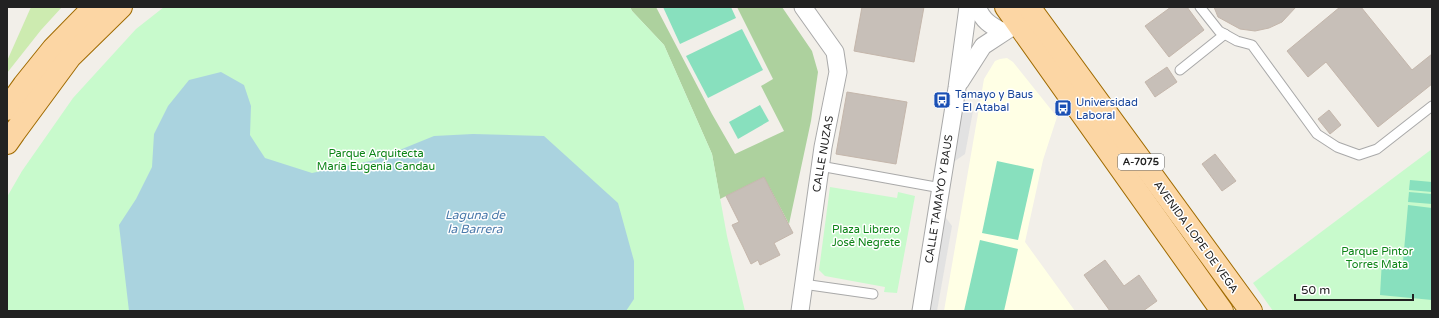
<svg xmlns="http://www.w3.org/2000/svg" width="1439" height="318" font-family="'Varela Round',sans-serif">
<rect width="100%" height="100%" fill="#f2efe9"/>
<polygon fill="#ffffe5" points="1007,58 1013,62 1057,117 1043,160 1025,242 1075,311 944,311 984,79 995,61 1000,59"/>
<polygon fill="#cdebb0" points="31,7 62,7 41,30 7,73 7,61"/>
<polygon fill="#add19e" points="630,7 656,7 712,114 735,154 784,131 761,86 773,79 737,7 782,7 812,51 818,72 811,121 789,224 764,177 720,199 712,154 664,45 632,11"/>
<g fill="#c8facc">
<polygon points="164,7 630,7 632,11 664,45 712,154 727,236 745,311 7,311 7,197 22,171 73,98 136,29"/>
<polygon points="1432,149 1432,311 1273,311 1253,283"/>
<polygon points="830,187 897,198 898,192 915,196 897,293 884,292 885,287 825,276 819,270"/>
</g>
<g fill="#88e0be">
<polygon points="663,7 731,7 736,18 680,44"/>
<polygon points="742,29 763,70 708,98 686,56"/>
<polygon points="760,105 769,121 738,139 729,122"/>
<polygon points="997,161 1034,169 1018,240 982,233"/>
<polygon points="1410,180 1432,182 1432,192 1409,190"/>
<polygon points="1409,192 1432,194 1432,204 1408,202"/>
<polygon points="1408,205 1432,208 1432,300 1380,295 1382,260 1403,262"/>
<polygon points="980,240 1018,249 1004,311 964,311"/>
</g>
<g fill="#e2e2e2">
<polygon points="963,98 973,111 965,154 952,163"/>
<polygon points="943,214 952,226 937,311 926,311"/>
</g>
<polygon fill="#aad3df" points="221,72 244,85 251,106 250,135 265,158 312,173 375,160 434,136 473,134 544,136 618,203 634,261 634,299 626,311 129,311 119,225 136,199 152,167 154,134 168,106 189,80"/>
<g fill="#c7bfb8" stroke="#c4b6ab">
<polygon points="862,7 924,7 914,62 854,51"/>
<polygon points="1171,7 1187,7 1204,30 1169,57 1145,26"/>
<polygon points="1214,7 1296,7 1282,22 1269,28 1255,31 1240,29 1218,17"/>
<polygon points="1340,7 1361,7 1412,70 1432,54 1432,84 1378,127 1326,62 1308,77 1287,51"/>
<polygon points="1167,67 1177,82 1155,97 1145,82"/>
<polygon points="847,92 907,102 896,164 836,154"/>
<polygon points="1329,110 1341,125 1330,134 1318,119"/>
<polygon points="1215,154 1236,181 1222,191 1202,164"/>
<polygon points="764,177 793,233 774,243 780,255 760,265 758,260 751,264 743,247 732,225 739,222 726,196"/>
<polygon points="1105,260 1124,286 1139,275 1157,301 1143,311 1110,311 1084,275"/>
</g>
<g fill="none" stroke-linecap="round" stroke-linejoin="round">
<g stroke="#a9a9a9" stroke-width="11">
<g id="service">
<polyline points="1200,7 1219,31 1237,41 1252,45 1317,134 1337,147 1359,155 1377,149 1432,106"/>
<polyline points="1180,70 1225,34"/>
<polyline points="820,166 941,188"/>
<polyline points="803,284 873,294"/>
</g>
</g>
<g stroke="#a9a9a9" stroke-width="19">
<g id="minor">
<path d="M977 7C983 21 990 25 1003 32"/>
<polyline points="960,82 983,46 1018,23"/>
<polyline points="800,311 823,147 838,72 835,52 803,7"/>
<polyline points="921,311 957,88 968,7"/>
</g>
</g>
<g stroke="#a06b00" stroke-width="24">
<g id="primary">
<polyline points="1006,7 1222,311"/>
<polyline points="1029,7 1251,311"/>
<polyline points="7,109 24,85 53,49 94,7"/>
<polyline points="7,143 14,133 70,57 121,7"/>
</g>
</g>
<use href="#service" stroke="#fff" stroke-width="9"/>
<use href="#minor" stroke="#fff" stroke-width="17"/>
<use href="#primary" stroke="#fcd6a4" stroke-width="22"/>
</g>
<defs>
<g id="bus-square" transform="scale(0.9)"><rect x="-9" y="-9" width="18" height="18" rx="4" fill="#1a4fb4" stroke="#fff"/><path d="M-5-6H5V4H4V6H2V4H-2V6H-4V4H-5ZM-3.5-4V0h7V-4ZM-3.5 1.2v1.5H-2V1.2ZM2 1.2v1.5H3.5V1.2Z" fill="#fff"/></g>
</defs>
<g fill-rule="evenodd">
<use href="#bus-square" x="942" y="100"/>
<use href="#bus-square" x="1063" y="108"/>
</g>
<g text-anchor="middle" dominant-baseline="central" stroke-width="3" stroke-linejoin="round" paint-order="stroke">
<rect fill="#fff" stroke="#646464" stroke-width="1" x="1118" y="154" width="46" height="16" rx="3"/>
<g font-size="10" font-weight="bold" fill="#222">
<text x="1141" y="162">A-7075</text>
</g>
<g font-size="11" fill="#164399" stroke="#fff" text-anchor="start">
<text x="955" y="94">Tamayo y Baus<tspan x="955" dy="13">- El Atabal</tspan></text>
<text x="1076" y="102">Universidad<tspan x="1076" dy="13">Laboral</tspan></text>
</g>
<g font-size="11" fill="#0c8416" stroke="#fff">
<text x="376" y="153">Parque Arquitecta<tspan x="376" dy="13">María Eugenia Candau</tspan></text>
<text x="866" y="229">Plaza Librero<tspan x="866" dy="13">José Negrete</tspan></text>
<text x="1377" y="251">Parque Pintor<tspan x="1377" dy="13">Torres Mata</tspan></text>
</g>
<g font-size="11" fill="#222" stroke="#fff">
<text transform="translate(823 154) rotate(-80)">CALLE NUZAS</text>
<text transform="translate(939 199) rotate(-81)">CALLE TAMAYO Y BAUS</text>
<text transform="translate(1196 237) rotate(54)">AVENIDA LOPE DE VEGA</text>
</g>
<g font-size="12" font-style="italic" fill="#4a7aab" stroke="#fff">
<text x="475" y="215">Laguna de<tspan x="475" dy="14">la Barrera</tspan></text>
</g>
</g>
<rect width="1439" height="318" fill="none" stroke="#222222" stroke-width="16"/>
<path d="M1295 294v6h118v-6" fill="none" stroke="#222222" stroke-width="2"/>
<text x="1301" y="294" font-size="12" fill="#222222" stroke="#ffffff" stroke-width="3" paint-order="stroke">50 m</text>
</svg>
